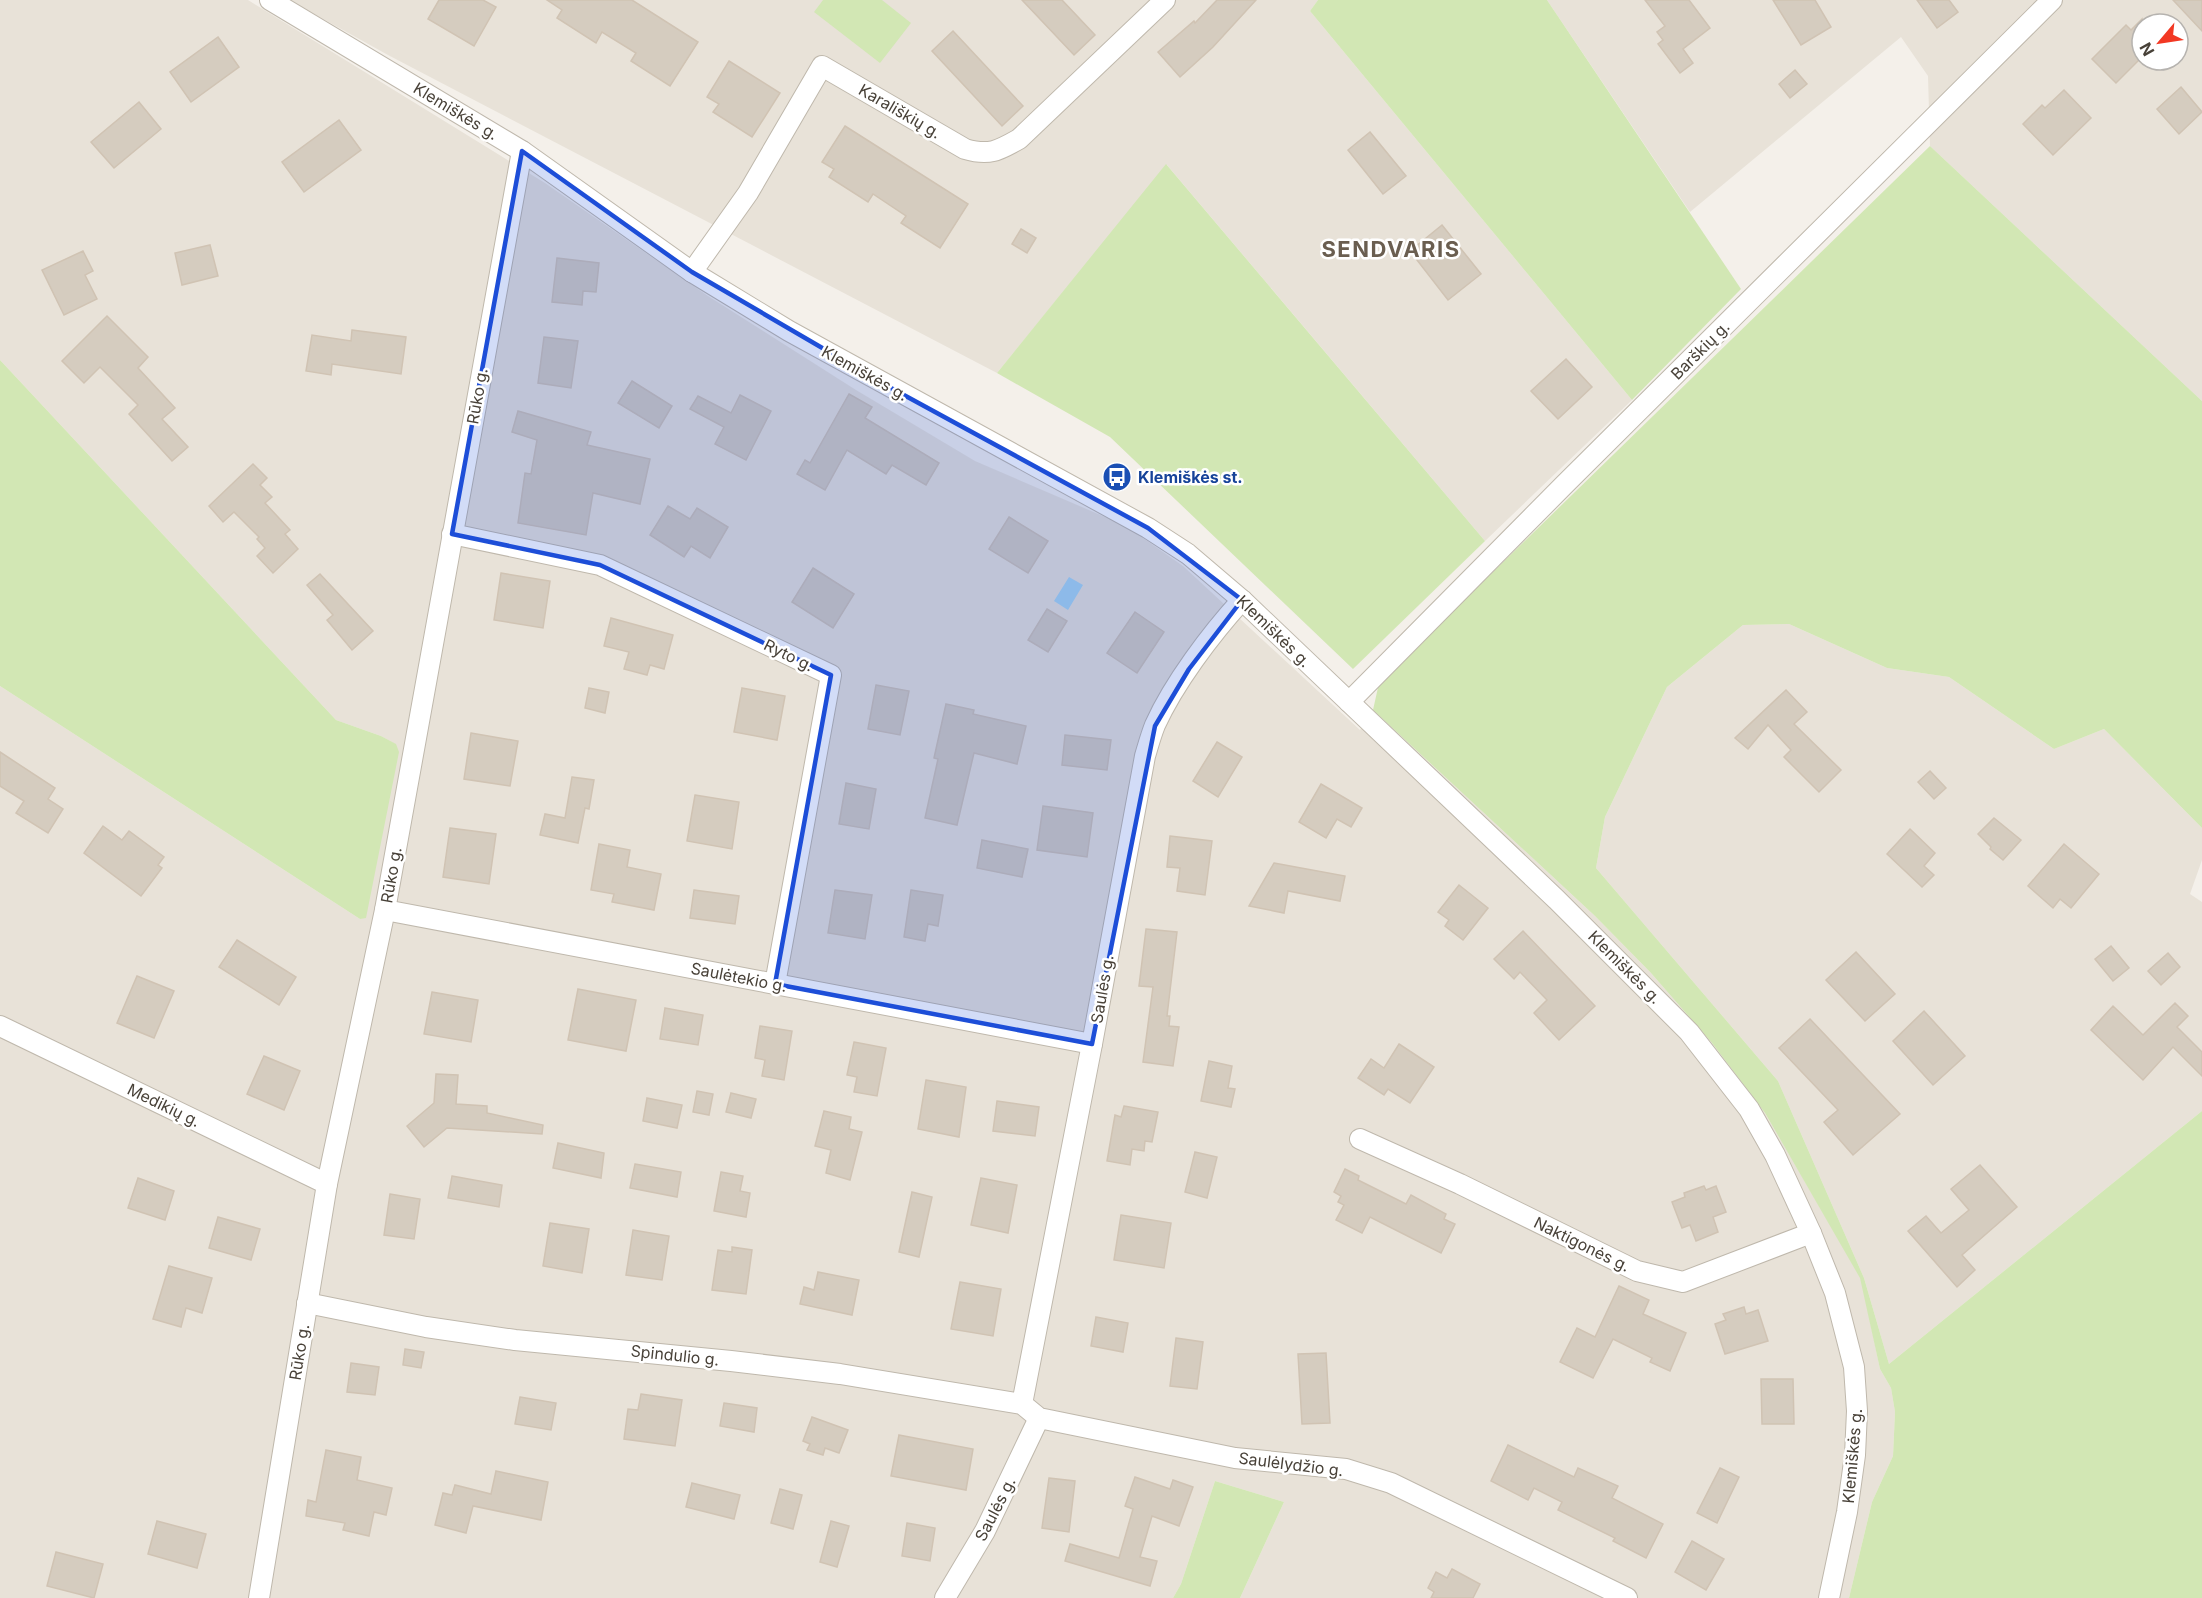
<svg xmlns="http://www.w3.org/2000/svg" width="2202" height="1598" font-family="Inter,sans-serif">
<rect width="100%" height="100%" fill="#f4f0ea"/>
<g fill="#e8e2d8" fill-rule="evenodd">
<polygon points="0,0 248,0 545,183 708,296 856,390 975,461 1126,526 1183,566 1360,730 1373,710 1595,916 1651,973 1712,1043 1765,1113 1861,1278 1880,1369 1891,1388 1895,1412 1893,1456 1872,1502 1849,1598 1240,1598 1284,1502 1215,1481 1181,1584 1173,1598 0,1598 0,686 360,919 395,744 381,736 336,720 0,360"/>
<polygon points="289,0 1318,0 1310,11 1632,400 1485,541 1167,165 997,373 388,55"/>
<path d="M1547 0H2202V401L1930 146 1928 76 1901 37 1690 212ZM2142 24H2178V60H2142Z"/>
<polygon points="1789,624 1887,668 1949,677 2054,749 2104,729 2202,828 2202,860 2190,894 2202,902 2202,1111 1889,1364 1864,1278 1778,1081 1596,868 1605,817 1667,687 1743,625"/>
</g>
<g fill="#d2e7b4">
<polygon points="823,0 882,0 911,23 880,63 814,12"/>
<polygon points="1318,0 1547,0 1741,289 1632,400 1310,11"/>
<polygon points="1930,146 2202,401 2202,828 2104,729 2054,749 1949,677 1887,668 1789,624 1743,625 1667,687 1605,817 1596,868 1778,1081 1864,1278 1889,1364 2202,1111 2202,1598 1849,1598 1872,1502 1893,1456 1895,1412 1891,1388 1880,1369 1860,1278 1765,1113 1712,1043 1651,973 1595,916 1373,710 1379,683"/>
<polygon points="1166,164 1485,541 1353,669 1110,437 997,373"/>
<polygon points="0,360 336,720 381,736 396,744 399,752 366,918 360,919 0,686"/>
<polygon points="1215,1481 1284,1502 1240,1598 1173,1598 1181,1584"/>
</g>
<polygon fill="#a9d5ee" points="1069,577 1083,585 1068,610 1054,601"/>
<g fill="#d5ccbf" stroke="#d0c3b3" stroke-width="1.5">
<polygon points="439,0 483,0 496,7 474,46 428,19"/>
<polygon points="547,0 632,0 698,42 670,86 631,61 636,53 602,32 596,43 557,18 562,10"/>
<polygon points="1022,0 1062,0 1095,35 1074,55"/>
<polygon points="1217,0 1256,0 1213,47 1180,77 1158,52 1194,21 1195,23"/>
<polygon points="1645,0 1689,0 1710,28 1683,49 1693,63 1680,73 1658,44 1663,40 1657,32 1665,26"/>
<polygon points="1773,0 1815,0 1831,27 1801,45"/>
<polygon points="1917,0 1949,0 1958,12 1937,28"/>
<polygon points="2173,0 2202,0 2202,31"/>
<polygon points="2142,19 2142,57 2116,83 2092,59 2126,25 2131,30"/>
<polygon points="953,31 1023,106 1002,126 932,51"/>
<polygon points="218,37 239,67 191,102 170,72"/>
<polygon points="729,61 780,93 752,137 713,112 719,104 707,97"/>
<polygon points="1795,70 1807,84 1790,98 1779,84"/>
<polygon points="2181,87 2202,112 2179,134 2157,109"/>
<polygon points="2064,90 2091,118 2053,155 2023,124 2042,105 2045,108"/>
<polygon points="139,102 161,129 114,168 91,142"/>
<polygon points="339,120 361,150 304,192 282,162"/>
<polygon points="845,126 968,204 940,248 901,223 906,216 873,194 868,202 829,177 834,169 822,162"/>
<polygon points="1370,132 1406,176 1383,194 1348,150"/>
<polygon points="1442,225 1481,274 1448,300 1410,251"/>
<polygon points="1021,229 1036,238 1027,253 1012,244"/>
<polygon points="210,245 218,276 182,285 175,253"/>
<polygon points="83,251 93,271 85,275 97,299 64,315 42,270"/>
<polygon points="557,258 599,263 596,292 583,291 582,305 552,302"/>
<polygon points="107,316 148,357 138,368 175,408 162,419 188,447 172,461 129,414 138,405 100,367 84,383 62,361"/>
<polygon points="352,330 406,337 401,374 332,364 331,375 306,371 312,335 351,341"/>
<polygon points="544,337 578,341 571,388 538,383"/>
<polygon points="1566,359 1592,387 1558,419 1531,391"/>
<polygon points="632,381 672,406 659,428 618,403"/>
<polygon points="849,394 872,407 865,418 939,463 926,485 892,465 886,474 847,450 825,490 797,474 805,460 810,463"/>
<polygon points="740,395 771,411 746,460 715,444 724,427 690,409 698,396 731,413"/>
<polygon points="518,411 591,432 587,445 650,459 640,504 593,493 586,535 518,523 525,473 531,474 537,440 512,432"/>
<polygon points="253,464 267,478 260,485 272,497 265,503 290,530 285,534 298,549 273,573 257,556 265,548 257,539 259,537 234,512 223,522 209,506"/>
<polygon points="668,506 690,519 697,508 728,527 710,558 691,546 684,557 650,535"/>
<polygon points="1009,517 1048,541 1028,573 989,549"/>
<polygon points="813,568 854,594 833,628 792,602"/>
<polygon points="501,573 550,581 543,628 494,620"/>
<polygon points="320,574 373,631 352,650 327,620 333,615 307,585"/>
<polygon points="1047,609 1067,621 1048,652 1028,640"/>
<polygon points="1135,612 1164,632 1137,673 1107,653"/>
<polygon points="611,618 673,635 664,669 650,665 647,675 624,669 629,652 604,646"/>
<polygon points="876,685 909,691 900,735 868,729"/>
<polygon points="589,688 609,692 605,713 585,708"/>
<polygon points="742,688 785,696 777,740 734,732"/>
<polygon points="1786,690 1807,712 1794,724 1841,770 1819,792 1784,757 1791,750 1768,725 1748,749 1735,738"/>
<polygon points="946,704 974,710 973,714 1026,726 1017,764 974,753 957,825 925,818 938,759 934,758"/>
<polygon points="471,733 518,741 510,786 464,779"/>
<polygon points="1065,735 1111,740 1107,770 1062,765"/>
<polygon points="1217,742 1242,757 1218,797 1193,781"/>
<polygon points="0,752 55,788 48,799 63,809 48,833 16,813 24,801 0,786"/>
<polygon points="1930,771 1946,788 1934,799 1918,782"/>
<polygon points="572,777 594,780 589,809 585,808 578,843 540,835 545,814 565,818"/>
<polygon points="846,783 876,789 869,829 839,824"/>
<polygon points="1321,784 1362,808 1351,827 1337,819 1326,838 1299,822"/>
<polygon points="695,795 739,802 732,849 687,841"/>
<polygon points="1043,806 1093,813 1087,857 1037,850"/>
<polygon points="1994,818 2021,840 2003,860 1990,849 1991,847 1978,834"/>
<polygon points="103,826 122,840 129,831 164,857 158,865 162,868 141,896 84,853"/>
<polygon points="450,828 496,834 489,884 443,877"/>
<polygon points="1910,829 1935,853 1924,866 1934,875 1922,887 1887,854"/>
<polygon points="1170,836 1212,841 1205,895 1177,891 1180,868 1167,867"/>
<polygon points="982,840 1028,849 1022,877 977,868"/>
<polygon points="599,844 630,850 627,867 661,874 654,910 612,902 614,894 591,890"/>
<polygon points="2064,844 2099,874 2071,908 2060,899 2053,908 2028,886"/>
<polygon points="1274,863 1345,876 1340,901 1288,891 1284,913 1249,906"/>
<polygon points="1459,885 1488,908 1463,940 1445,926 1449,920 1438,912"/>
<polygon points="694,890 739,896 735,924 690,918"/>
<polygon points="835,890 872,895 865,939 828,933"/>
<polygon points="911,890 943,895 938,926 928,924 925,941 904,937"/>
<polygon points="1146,929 1177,932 1167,1016 1170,1016 1169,1026 1179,1027 1173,1066 1143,1062 1153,987 1139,986"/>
<polygon points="1523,931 1595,1006 1559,1040 1534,1013 1547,1000 1520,972 1514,979 1494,959"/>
<polygon points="237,940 296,977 279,1005 219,967"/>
<polygon points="2111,946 2129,968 2113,981 2095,959"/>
<polygon points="1856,952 1895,994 1865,1021 1826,980"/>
<polygon points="2168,953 2180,967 2161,985 2148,971"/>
<polygon points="137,976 174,991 154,1038 117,1023"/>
<polygon points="578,989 636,1000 626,1051 568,1040"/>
<polygon points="432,992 478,1000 471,1042 424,1034"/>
<polygon points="2175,1003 2188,1016 2177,1027 2202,1052 2202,1076 2173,1047 2143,1080 2091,1030 2113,1006 2143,1035"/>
<polygon points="665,1008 703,1015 698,1045 660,1039"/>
<polygon points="1924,1011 1965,1056 1933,1085 1893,1041"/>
<polygon points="1810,1019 1900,1114 1853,1155 1824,1122 1838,1110 1779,1048"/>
<polygon points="760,1026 792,1031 784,1080 762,1076 765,1060 755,1058"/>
<polygon points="854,1042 886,1048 877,1096 854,1092 857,1077 847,1075"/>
<polygon points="1399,1044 1434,1067 1410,1103 1388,1089 1384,1095 1358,1078 1371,1059 1384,1068"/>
<polygon points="264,1056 300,1071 284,1110 247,1094"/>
<polygon points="1209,1061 1232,1066 1228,1088 1235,1089 1231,1107 1201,1101"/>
<polygon points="436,1074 458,1075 456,1104 487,1106 487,1113 543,1125 542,1134 447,1128 424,1147 407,1126 434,1103"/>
<polygon points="926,1080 966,1087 959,1137 918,1129"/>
<polygon points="697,1091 713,1094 709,1115 693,1112"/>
<polygon points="731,1093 756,1099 751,1118 726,1112"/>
<polygon points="647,1098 682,1105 677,1128 643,1121"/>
<polygon points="997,1101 1039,1107 1035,1136 993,1131"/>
<polygon points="1124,1106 1158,1112 1152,1142 1145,1141 1144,1151 1132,1149 1130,1165 1107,1161 1115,1115 1121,1117"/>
<polygon points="824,1111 851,1117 849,1129 862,1132 850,1180 826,1173 831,1150 815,1146"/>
<polygon points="558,1143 604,1153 601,1178 553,1168"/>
<polygon points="1195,1152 1217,1157 1207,1198 1185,1192"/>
<polygon points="635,1164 681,1172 677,1197 630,1188"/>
<polygon points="1980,1165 2017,1207 1962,1255 1975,1270 1957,1287 1908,1231 1926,1216 1941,1233 1969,1210 1951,1189"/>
<polygon points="1345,1169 1359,1176 1358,1180 1406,1204 1411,1195 1446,1214 1444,1219 1455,1224 1441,1253 1370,1217 1362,1233 1336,1220 1344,1205 1338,1202 1341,1196 1334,1192"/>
<polygon points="721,1172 743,1176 740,1191 750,1193 746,1217 714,1211"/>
<polygon points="452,1176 502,1185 499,1207 448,1198"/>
<polygon points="138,1178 174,1191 165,1220 128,1208"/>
<polygon points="981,1178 1017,1185 1008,1233 971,1225"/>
<polygon points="1704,1186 1706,1190 1716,1186 1726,1212 1713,1217 1718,1232 1696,1241 1690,1225 1682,1228 1672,1202 1685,1197 1684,1193"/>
<polygon points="912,1192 932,1197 919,1257 899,1252"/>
<polygon points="390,1194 420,1199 414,1239 384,1235"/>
<polygon points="1121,1215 1171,1223 1164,1268 1114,1260"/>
<polygon points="218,1217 260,1229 251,1260 209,1248"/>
<polygon points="550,1223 589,1229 582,1273 543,1266"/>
<polygon points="633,1230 669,1236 662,1280 626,1275"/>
<polygon points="732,1247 752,1250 746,1294 712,1290 718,1250 732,1252"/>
<polygon points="169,1266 212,1278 202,1313 186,1308 181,1327 153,1319"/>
<polygon points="818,1272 859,1280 852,1315 800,1304 804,1287 814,1290"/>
<polygon points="960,1282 1001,1289 993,1336 951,1329"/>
<polygon points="1619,1286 1649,1300 1643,1314 1686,1333 1670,1371 1650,1362 1652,1358 1613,1339 1593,1378 1560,1362 1577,1328 1595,1337"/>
<polygon points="1744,1307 1746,1314 1758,1310 1768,1341 1725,1354 1715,1324 1726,1320 1723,1314"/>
<polygon points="1096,1317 1128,1323 1123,1352 1091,1346"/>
<polygon points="1176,1338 1203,1342 1197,1389 1170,1386"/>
<polygon points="405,1349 424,1352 421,1368 403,1365"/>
<polygon points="1326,1353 1330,1423 1302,1424 1298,1354"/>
<polygon points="351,1363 379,1367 375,1395 347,1392"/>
<polygon points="1761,1379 1793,1379 1794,1424 1762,1424"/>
<polygon points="641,1394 682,1400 675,1446 624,1439 628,1409 638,1410"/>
<polygon points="520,1397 556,1403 551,1430 515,1424"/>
<polygon points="724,1403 757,1408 754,1432 720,1426"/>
<polygon points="812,1417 848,1430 839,1453 825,1448 823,1455 807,1450 810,1444 803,1441"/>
<polygon points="899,1435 973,1449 966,1490 891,1476"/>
<polygon points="1508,1445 1574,1477 1578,1468 1618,1486 1612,1498 1663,1524 1646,1558 1613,1541 1615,1538 1558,1510 1562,1502 1534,1488 1528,1500 1491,1481"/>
<polygon points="326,1450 361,1457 357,1480 392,1488 386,1515 374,1512 369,1536 343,1530 345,1523 306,1516 308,1500 316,1502"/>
<polygon points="1720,1468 1739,1477 1717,1523 1697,1513"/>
<polygon points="496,1471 548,1482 541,1520 473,1506 466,1533 435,1525 443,1493 452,1495 455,1485 491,1494"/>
<polygon points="1135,1477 1170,1489 1173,1480 1193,1487 1179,1526 1152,1516 1140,1557 1157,1561 1150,1586 1065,1561 1070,1544 1119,1558 1133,1509 1125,1506"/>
<polygon points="1049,1478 1075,1481 1069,1532 1042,1528"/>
<polygon points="692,1483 740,1495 734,1519 686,1507"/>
<polygon points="780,1489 802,1495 793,1529 771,1523"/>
<polygon points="157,1521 206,1534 197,1568 148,1554"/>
<polygon points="831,1521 849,1526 837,1567 820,1562"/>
<polygon points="907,1523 935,1528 930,1561 902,1556"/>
<polygon points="1692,1541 1724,1559 1706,1590 1675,1572"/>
<polygon points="56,1552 103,1564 94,1598 47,1586"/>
<polygon points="1452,1569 1480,1584 1473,1598 1431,1598 1434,1592 1428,1588 1436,1572 1447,1578"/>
</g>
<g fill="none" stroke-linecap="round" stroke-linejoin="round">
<g stroke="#bfb8ac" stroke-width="22">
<g id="street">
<polyline points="270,0 522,151 692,272 789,331 1148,528 1188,554 1242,600 1557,900 1689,1032 1749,1109 1775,1155 1811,1233 1835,1293 1854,1367 1857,1411 1855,1455 1847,1512 1829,1598"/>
<path d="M692 272 748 193 822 66 965 149C989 156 998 151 1019 139L1165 0"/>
<polyline points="452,534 600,565 831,675 775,984"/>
<polyline points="1349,702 1564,485 2052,0"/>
<polyline points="385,910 1092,1044"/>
<polyline points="0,1026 327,1184"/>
<polyline points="1360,1139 1460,1184 1637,1271 1683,1282 1811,1233"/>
<polyline points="307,1303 426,1327 515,1340 731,1361 840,1374 1022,1404 1039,1418 1235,1458 1346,1469 1391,1483 1627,1598"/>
<path d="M1022 1404 1092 1044 1145 756C1148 746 1151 735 1155 725 1174 683 1211 634 1242 600"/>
<polyline points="259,1598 327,1184 385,910 522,151"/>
<polyline points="945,1598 985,1531 1039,1418"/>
</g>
</g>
<use href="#street" stroke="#fff" stroke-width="20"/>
</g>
<path fill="#1d4ed8" fill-opacity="0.2" stroke="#1d4ed8" stroke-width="4.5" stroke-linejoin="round" d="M522 151 692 272 891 388 1148 528 1242 600 1189 669 1155 726 1092 1044 775 984 831 675 600 565 452 534Z"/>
<defs>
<g id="bus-disc" transform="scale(1.5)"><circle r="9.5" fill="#1a4fb4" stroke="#fff"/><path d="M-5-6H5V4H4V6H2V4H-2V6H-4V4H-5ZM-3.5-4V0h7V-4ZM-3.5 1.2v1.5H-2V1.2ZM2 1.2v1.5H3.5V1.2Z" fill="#fff"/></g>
</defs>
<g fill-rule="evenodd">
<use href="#bus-disc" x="1117" y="477"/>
</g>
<g text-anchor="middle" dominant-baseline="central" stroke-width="5" stroke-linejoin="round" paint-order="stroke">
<g font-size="16" fill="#484138" stroke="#fff">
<text transform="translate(456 111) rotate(31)">Klemiškės g.</text>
<text transform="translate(900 111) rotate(30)">Karališkių g.</text>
<text transform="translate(1700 350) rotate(-45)">Barškių g.</text>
<text transform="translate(865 373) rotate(29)">Klemiškės g.</text>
<text transform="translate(477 396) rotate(-80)">Rūko g.</text>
<text transform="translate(1274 631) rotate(44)">Klemiškės g.</text>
<text transform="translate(789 655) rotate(26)">Ryto g.</text>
<text transform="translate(391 875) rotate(-80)">Rūko g.</text>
<text transform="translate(1625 967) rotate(45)">Klemiškės g.</text>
<text transform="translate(739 977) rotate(11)">Saulėtekio g.</text>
<text transform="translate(1102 989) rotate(-80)">Saulės g.</text>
<text transform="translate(164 1105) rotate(26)">Medikių g.</text>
<text transform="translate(1582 1244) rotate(26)">Naktigonės g.</text>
<text transform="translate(299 1352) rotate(-81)">Rūko g.</text>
<text transform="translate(675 1355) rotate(6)">Spindulio g.</text>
<text transform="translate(1852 1456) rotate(-85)">Klemiškės g.</text>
<text transform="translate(1291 1464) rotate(7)">Saulėlydžio g.</text>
<text transform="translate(995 1509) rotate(-63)">Saulės g.</text>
</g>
<g font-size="16" font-weight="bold" fill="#164399" stroke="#fff" text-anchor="start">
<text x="1138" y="477">Klemiškės st.</text>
</g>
<g font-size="22" font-weight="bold" letter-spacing="1.5" fill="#6a5e50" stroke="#fff">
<text x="1391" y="249">SENDVARIS</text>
</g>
</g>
<g transform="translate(2160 42) rotate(241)"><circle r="28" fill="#ffffff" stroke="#b6b3af" stroke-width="1.5"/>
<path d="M0-4.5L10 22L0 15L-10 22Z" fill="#f23823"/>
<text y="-9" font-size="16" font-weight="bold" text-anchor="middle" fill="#484138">N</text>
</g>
</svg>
